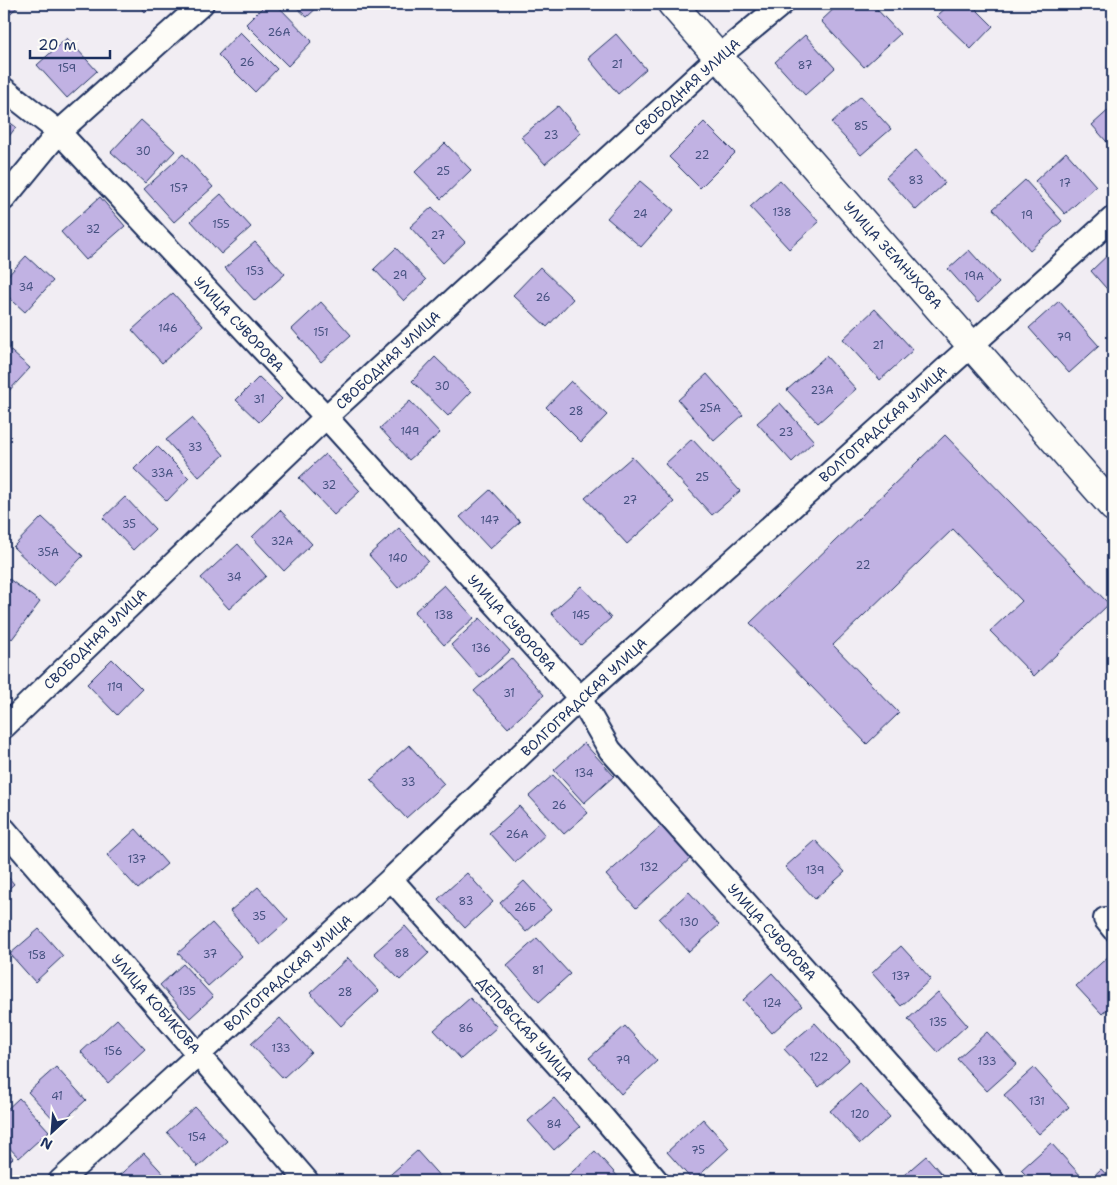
<svg xmlns="http://www.w3.org/2000/svg" width="1117" height="1185" font-family="'Shantell Sans',sans-serif">
<rect width="100%" height="100%" fill="#f1edf3"/>
<filter id="ink" filterUnits="userSpaceOnUse"><feTurbulence type="fractalNoise" baseFrequency=".02" numOctaves="2"/><feDisplacementMap in="SourceGraphic" scale="10" xChannelSelector="R" yChannelSelector="G"/><feConvolveMatrix kernelMatrix="1 2 1 2 8 2 1 2 1" color-interpolation-filters="sRGB"/></filter>
<g filter="url(#ink)">
<g fill="#c1b2e3" stroke="#1b2f5e">
<polygon points="4,4 21,4 5,18"/>
<polygon points="138,4 154,4 145,12"/>
<polygon points="266,4 276,4 312,41 288,66 246,24"/>
<polygon points="293,4 321,4 307,17"/>
<polygon points="839,4 872,4 900,34 864,67 821,21"/>
<polygon points="950,4 971,4 993,26 971,49 937,16"/>
<polygon points="240,32 277,69 255,92 218,55"/>
<polygon points="616,34 646,69 618,94 588,58"/>
<polygon points="805,35 835,68 805,95 775,62"/>
<polygon points="67,38 97,71 67,98 37,65"/>
<polygon points="861,96 891,129 861,155 831,123"/>
<polygon points="558,106 581,133 545,164 521,137"/>
<polygon points="1113,106 1113,149 1092,125"/>
<polygon points="4,118 16,127 4,143"/>
<polygon points="141,120 175,151 145,183 111,152"/>
<polygon points="704,122 735,153 700,188 669,157"/>
<polygon points="445,143 471,170 441,199 415,172"/>
<polygon points="916,150 945,183 916,210 886,177"/>
<polygon points="1066,152 1096,186 1065,214 1035,181"/>
<polygon points="183,154 213,187 174,222 144,189"/>
<polygon points="780,180 819,222 789,249 750,207"/>
<polygon points="1025,180 1062,221 1030,250 993,209"/>
<polygon points="640,181 674,210 641,247 607,218"/>
<polygon points="221,194 251,227 221,254 191,221"/>
<polygon points="100,197 125,226 86,260 61,232"/>
<polygon points="432,207 465,242 443,263 410,227"/>
<polygon points="255,242 285,274 255,301 225,268"/>
<polygon points="396,248 426,280 404,301 374,269"/>
<polygon points="969,250 999,283 978,303 948,269"/>
<polygon points="1113,250 1113,296 1091,271"/>
<polygon points="26,256 53,281 25,312 4,293 4,280"/>
<polygon points="540,267 573,299 547,327 513,295"/>
<polygon points="173,293 203,326 162,363 132,330"/>
<polygon points="1059,301 1099,346 1069,373 1029,328"/>
<polygon points="321,302 351,335 321,362 292,329"/>
<polygon points="875,309 913,350 880,380 843,339"/>
<polygon points="4,345 30,368 7,393 4,389"/>
<polygon points="826,356 856,389 818,423 787,390"/>
<polygon points="435,357 471,392 448,416 412,381"/>
<polygon points="707,374 743,415 714,441 678,400"/>
<polygon points="259,377 282,399 259,422 236,400"/>
<polygon points="571,381 607,415 581,442 546,407"/>
<polygon points="410,401 440,433 409,460 380,428"/>
<polygon points="780,403 814,441 792,462 757,423"/>
<polygon points="192,418 224,455 199,477 166,440"/>
<polygon points="945,435 1109,604 1034,676 990,631 1022,601 953,529 833,645 899,713 867,744 750,623"/>
<polygon points="692,439 740,491 712,515 665,464"/>
<polygon points="157,446 189,478 167,501 134,469"/>
<polygon points="325,454 360,491 334,515 299,478"/>
<polygon points="632,457 674,502 627,544 585,498"/>
<polygon points="490,490 520,522 490,549 460,517"/>
<polygon points="125,497 155,529 133,550 103,518"/>
<polygon points="280,510 312,544 284,571 252,537"/>
<polygon points="42,517 83,556 54,586 13,547"/>
<polygon points="399,528 428,561 398,588 369,555"/>
<polygon points="238,544 266,576 229,609 201,578"/>
<polygon points="9,579 40,602 12,639 4,632 4,586"/>
<polygon points="444,585 474,618 444,645 414,612"/>
<polygon points="581,586 611,618 581,645 551,613"/>
<polygon points="480,618 510,651 480,678 451,645"/>
<polygon points="511,658 544,695 508,728 474,691"/>
<polygon points="112,659 142,689 117,715 87,684"/>
<polygon points="584,743 614,776 584,803 554,770"/>
<polygon points="409,745 444,784 406,818 371,780"/>
<polygon points="553,775 588,813 564,834 529,796"/>
<polygon points="519,806 545,835 515,862 489,833"/>
<polygon points="661,826 691,858 636,908 606,875"/>
<polygon points="136,829 167,864 138,889 107,855"/>
<polygon points="815,840 845,872 815,899 785,867"/>
<polygon points="4,872 14,884 4,893"/>
<polygon points="467,873 493,902 465,928 438,899"/>
<polygon points="524,881 551,910 526,932 500,903"/>
<polygon points="258,887 288,920 260,945 230,911"/>
<polygon points="689,892 719,925 689,952 659,919"/>
<polygon points="212,923 242,956 208,986 178,953"/>
<polygon points="405,926 429,953 400,980 374,953"/>
<polygon points="39,929 63,956 35,982 10,954"/>
<polygon points="537,938 570,974 539,1002 507,965"/>
<polygon points="901,946 931,979 901,1006 872,973"/>
<polygon points="1112,953 1113,1004 1102,1014 1076,986"/>
<polygon points="348,958 379,991 341,1026 310,993"/>
<polygon points="183,964 213,997 190,1018 160,985"/>
<polygon points="772,973 802,1006 772,1033 743,1000"/>
<polygon points="938,992 967,1025 938,1052 908,1019"/>
<polygon points="470,998 497,1027 461,1059 434,1030"/>
<polygon points="280,1018 311,1052 283,1078 251,1044"/>
<polygon points="117,1019 145,1049 108,1083 81,1052"/>
<polygon points="815,1023 849,1060 819,1087 784,1049"/>
<polygon points="625,1026 657,1061 621,1094 589,1058"/>
<polygon points="987,1032 1017,1064 987,1091 957,1059"/>
<polygon points="56,1067 86,1100 59,1125 28,1092"/>
<polygon points="1034,1068 1069,1107 1039,1134 1004,1095"/>
<polygon points="860,1084 890,1117 860,1144 830,1111"/>
<polygon points="19,1098 49,1131 19,1158 4,1142 4,1112"/>
<polygon points="554,1098 580,1127 554,1150 528,1121"/>
<polygon points="195,1107 227,1141 198,1167 167,1132"/>
<polygon points="703,1119 729,1148 693,1181 667,1152"/>
<polygon points="1051,1143 1081,1176 1075,1181 1032,1181 1021,1170"/>
<polygon points="4,1147 13,1158 4,1166"/>
<polygon points="417,1151 443,1180 383,1181"/>
<polygon points="595,1151 621,1180 562,1181"/>
<polygon points="144,1153 170,1181 113,1181"/>
<polygon points="926,1156 948,1181 897,1181"/>
<polygon points="1101,1169 1112,1181 1088,1181"/>
</g>
<g fill="none" stroke-linecap="round" stroke-linejoin="round">
<g stroke="#1b2f5e" stroke-width="26">
<g id="minor">
<polyline points="4,89 59,132 326,417 580,698 610,750 993,1181"/>
<polyline points="4,199 59,132 202,4"/>
<polyline points="4,727 326,417 718,57 782,4"/>
<polyline points="4,829 307,1181"/>
<polyline points="391,879 579,1089 657,1181"/>
<polyline points="1105,919 1113,929"/>
<polyline points="60,1181 391,879 580,698 1113,218"/>
</g>
</g>
<g stroke="#1b2f5e" stroke-width="31">
<polyline id="tertiary" points="672,4 1113,507"/>
</g>
<use href="#minor" stroke="#fdfcf7" stroke-width="22"/>
<use href="#tertiary" stroke="#fdfcf7" stroke-width="28"/>
</g>
</g>
<g text-anchor="middle" dominant-baseline="central" stroke-width="4" stroke-linejoin="round" paint-order="stroke">
<g font-size="11" fill="#44507f">
<text x="279" y="32">26А</text>
<text x="247" y="62">26</text>
<text x="617" y="64">21</text>
<text x="805" y="65">87</text>
<text x="67" y="68">159</text>
<text x="861" y="126">85</text>
<text x="551" y="135">23</text>
<text x="143" y="151">30</text>
<text x="702" y="155">22</text>
<text x="443" y="171">25</text>
<text x="916" y="180">83</text>
<text x="1065" y="183">17</text>
<text x="179" y="188">157</text>
<text x="782" y="212">138</text>
<text x="640" y="214">24</text>
<text x="1027" y="215">19</text>
<text x="221" y="224">155</text>
<text x="93" y="229">32</text>
<text x="438" y="235">27</text>
<text x="255" y="271">153</text>
<text x="400" y="275">29</text>
<text x="974" y="276">19А</text>
<text x="26" y="287">34</text>
<text x="543" y="297">26</text>
<text x="168" y="328">146</text>
<text x="321" y="332">151</text>
<text x="1064" y="337">79</text>
<text x="878" y="345">21</text>
<text x="442" y="386">30</text>
<text x="822" y="390">23А</text>
<text x="259" y="399">31</text>
<text x="710" y="408">25А</text>
<text x="576" y="411">28</text>
<text x="410" y="431">149</text>
<text x="786" y="432">23</text>
<text x="195" y="447">33</text>
<text x="162" y="473">33А</text>
<text x="702" y="477">25</text>
<text x="329" y="485">32</text>
<text x="630" y="500">27</text>
<text x="490" y="520">147</text>
<text x="129" y="524">35</text>
<text x="282" y="541">32А</text>
<text x="48" y="552">35А</text>
<text x="398" y="558">140</text>
<text x="863" y="565">22</text>
<text x="234" y="577">34</text>
<text x="444" y="615">138</text>
<text x="581" y="615">145</text>
<text x="481" y="648">136</text>
<text x="115" y="687">119</text>
<text x="509" y="693">31</text>
<text x="584" y="773">134</text>
<text x="408" y="782">33</text>
<text x="559" y="805">26</text>
<text x="517" y="834">26А</text>
<text x="137" y="859">137</text>
<text x="649" y="867">132</text>
<text x="815" y="870">139</text>
<text x="466" y="901">83</text>
<text x="525" y="907">26Б</text>
<text x="259" y="916">35</text>
<text x="689" y="922">130</text>
<text x="402" y="953">88</text>
<text x="210" y="954">37</text>
<text x="37" y="955">158</text>
<text x="538" y="970">81</text>
<text x="901" y="976">137</text>
<text x="187" y="991">135</text>
<text x="345" y="992">28</text>
<text x="772" y="1003">124</text>
<text x="938" y="1022">135</text>
<text x="466" y="1028">86</text>
<text x="281" y="1048">133</text>
<text x="113" y="1051">156</text>
<text x="819" y="1057">122</text>
<text x="623" y="1060">79</text>
<text x="987" y="1061">133</text>
<text x="57" y="1096">41</text>
<text x="1037" y="1101">131</text>
<text x="860" y="1114">120</text>
<text x="554" y="1124">84</text>
<text x="197" y="1137">154</text>
<text x="698" y="1150">75</text>
</g>
<g font-size="14" fill="#1b2f5e" stroke="#fdfcf7">
<text transform="translate(687 87) rotate(-42)">СВОБОДНАЯ УЛИЦА</text>
<text transform="translate(893 255) rotate(48)">УЛИЦА ЗЕМНУХОВА</text>
<text transform="translate(239 324) rotate(47)">УЛИЦА СУВОРОВА</text>
<text transform="translate(388 360) rotate(-43)">СВОБОДНАЯ УЛИЦА</text>
<text transform="translate(883 424) rotate(-42)">ВОЛГОГРАДСКАЯ УЛИЦА</text>
<text transform="translate(512 623) rotate(48)">УЛИЦА СУВОРОВА</text>
<text transform="translate(95 639) rotate(-44)">СВОБОДНАЯ УЛИЦА</text>
<text transform="translate(584 697) rotate(-43)">ВОЛГОГРАДСКАЯ УЛИЦА</text>
<text transform="translate(772 932) rotate(48)">УЛИЦА СУВОРОВА</text>
<text transform="translate(288 973) rotate(-42)">ВОЛГОГРАДСКАЯ УЛИЦА</text>
<text transform="translate(156 1004) rotate(49)">УЛИЦА КОБИКОВА</text>
<text transform="translate(525 1029) rotate(48)">ДЕПОВСКАЯ УЛИЦА</text>
</g>
</g>
<rect width="1117" height="1185" fill="none" stroke="#fdfcf7" stroke-width="20"/>
<rect x="10" y="10" width="1097" height="1165" fill="none" stroke="#1b2f5e" stroke-width="2" filter="url(#ink)"/>
<g transform="translate(52 1132) rotate(206)" stroke="#fdfcf7" stroke-width="4" paint-order="stroke">
<path d="M0-4L9 19L0 12L-9 19Z" fill="#1b2f5e"/>
<text y="-8" font-size="14" font-weight="bold" text-anchor="middle" fill="#1b2f5e">N</text>
</g>
<path d="M30 50v8h80v-8" fill="none" stroke="#1b2f5e" stroke-width="2.5"/>
<text x="38" y="50" font-size="15" fill="#1b2f5e" stroke="#fdfcf7" stroke-width="4" paint-order="stroke">20 m</text>
</svg>
